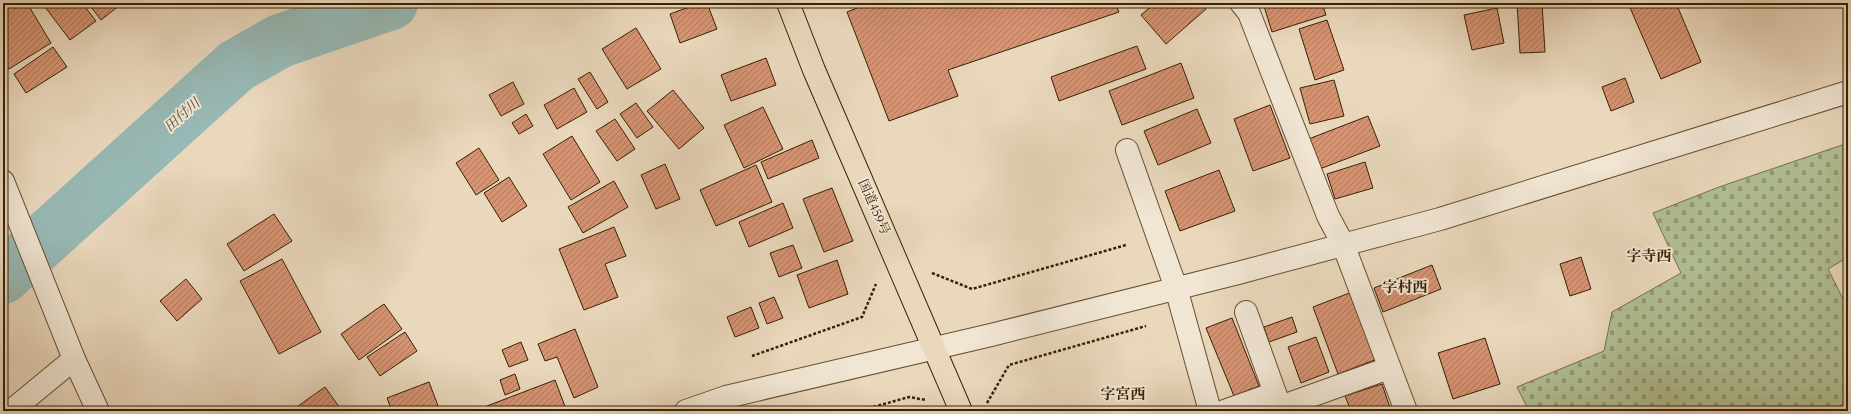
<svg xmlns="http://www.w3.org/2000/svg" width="1851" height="414" font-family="Cardo,'Noto Serif JP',serif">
<defs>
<pattern id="cemetery-stones" width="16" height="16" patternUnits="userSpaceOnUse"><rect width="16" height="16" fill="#b2c095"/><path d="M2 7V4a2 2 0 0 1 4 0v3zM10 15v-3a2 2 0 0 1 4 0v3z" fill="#929c77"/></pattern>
<pattern id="building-hatch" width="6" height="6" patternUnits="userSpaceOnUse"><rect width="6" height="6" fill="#d59474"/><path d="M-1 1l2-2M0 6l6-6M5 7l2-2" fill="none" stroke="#ae785d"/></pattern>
</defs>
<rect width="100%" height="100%" fill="#ead8bd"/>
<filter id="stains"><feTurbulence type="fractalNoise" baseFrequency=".005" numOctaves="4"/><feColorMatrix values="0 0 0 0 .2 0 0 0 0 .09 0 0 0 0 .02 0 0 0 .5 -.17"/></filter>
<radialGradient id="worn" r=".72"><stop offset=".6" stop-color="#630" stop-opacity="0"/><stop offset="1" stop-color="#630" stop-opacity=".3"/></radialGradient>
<polygon fill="url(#cemetery-stones)" stroke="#74704a" points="1848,143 1848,257 1828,269 1848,309 1848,401 1832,411 1529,411 1517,387 1604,351 1612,312 1681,273 1653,213 1719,187"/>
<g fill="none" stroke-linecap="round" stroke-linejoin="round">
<polyline stroke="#98b9b5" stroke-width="54" points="3,277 236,66 280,41 391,3"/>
</g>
<g fill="url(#building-hatch)" stroke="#372100">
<polygon points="3,3 27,3 51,43 9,69 3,60"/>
<polygon points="42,3 82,3 96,21 70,40"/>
<polygon points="88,3 118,3 120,5 101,20"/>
<polygon points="700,3 707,3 717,29 680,43 670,14"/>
<polygon points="870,3 1115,3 1119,12 948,70 958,96 889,121 847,12"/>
<polygon points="1155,3 1201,3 1206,9 1166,44 1141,15"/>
<polygon points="1263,3 1322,3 1326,15 1272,32"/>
<polygon points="1517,3 1542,3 1545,52 1520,53"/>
<polygon points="1628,3 1676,3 1701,62 1661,79"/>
<polygon points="1497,8 1504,43 1472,50 1464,15"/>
<polygon points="1327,20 1344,70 1315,80 1299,29"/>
<polygon points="636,28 661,69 627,89 602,49"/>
<polygon points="1137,46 1146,69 1059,101 1051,77"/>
<polygon points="53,47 67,67 26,93 14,74"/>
<polygon points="766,58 776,85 731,101 721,75"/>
<polygon points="1181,63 1194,98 1122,125 1109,91"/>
<polygon points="590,72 608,102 597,109 578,79"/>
<polygon points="1625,78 1634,102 1611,111 1602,87"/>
<polygon points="1334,80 1344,116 1310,124 1300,88"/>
<polygon points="513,82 524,104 501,116 489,95"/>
<polygon points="574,88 587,112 557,129 544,105"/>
<polygon points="673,90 704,128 679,149 647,111"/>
<polygon points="636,103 653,127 637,138 620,114"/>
<polygon points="1270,105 1290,158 1253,171 1234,119"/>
<polygon points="763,107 783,149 744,168 724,125"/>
<polygon points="1197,109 1211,143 1158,165 1144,131"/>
<polygon points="526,114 533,126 519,134 512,123"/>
<polygon points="1368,116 1380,146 1317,170 1306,140"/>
<polygon points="615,119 635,149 617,161 596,131"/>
<polygon points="572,136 600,182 571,200 543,154"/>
<polygon points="812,140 819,158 768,179 761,162"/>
<polygon points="479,148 499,180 476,195 456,163"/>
<polygon points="1365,162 1373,188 1335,199 1327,174"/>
<polygon points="665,164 680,199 656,209 641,175"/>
<polygon points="756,165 772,202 716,226 700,190"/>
<polygon points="1219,170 1235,211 1180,231 1165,191"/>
<polygon points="509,177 527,206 502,222 484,193"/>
<polygon points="614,181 628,207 583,233 568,207"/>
<polygon points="832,188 853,241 824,252 803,199"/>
<polygon points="783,203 793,228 749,247 739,222"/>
<polygon points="274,214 292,241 244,271 227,244"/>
<polygon points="614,227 626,256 605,264 618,297 584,310 559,249"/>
<polygon points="793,245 802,268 779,277 770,253"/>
<polygon points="1581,257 1591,289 1570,296 1560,264"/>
<polygon points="282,259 321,332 279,354 240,281"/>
<polygon points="837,260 848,294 809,308 797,275"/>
<polygon points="1432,265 1441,289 1383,312 1374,288"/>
<polygon points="186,279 202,299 177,321 160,301"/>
<polygon points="1352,292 1377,359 1338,374 1313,307"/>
<polygon points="774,297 783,318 767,324 759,303"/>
<polygon points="384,304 402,329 359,360 341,334"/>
<polygon points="751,307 759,328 735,337 727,317"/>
<polygon points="1292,317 1297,332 1269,342 1264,327"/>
<polygon points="1232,318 1259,386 1234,396 1206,328"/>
<polygon points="575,329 598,387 574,398 557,357 545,361 538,344"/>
<polygon points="405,332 417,351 380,376 367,357"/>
<polygon points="1316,337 1329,372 1301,383 1288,347"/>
<polygon points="1485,338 1500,384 1453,399 1438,353"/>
<polygon points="521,342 528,360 509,367 502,350"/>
<polygon points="515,374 520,389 505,395 500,380"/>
<polygon points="555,380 566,409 560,411 489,411 487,406"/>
<polygon points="429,382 440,411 392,411 387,398"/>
<polygon points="1382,384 1391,411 1351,411 1345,396"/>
<polygon points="325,387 342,411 291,411"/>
<polygon points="1342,406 1344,411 1329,411"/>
<polygon points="1490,407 1492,411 1477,411"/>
</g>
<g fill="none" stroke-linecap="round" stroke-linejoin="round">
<g stroke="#644f2f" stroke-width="24">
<g id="minor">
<polyline points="1241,3 1249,13 1328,216 1343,244 1406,411"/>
<polyline points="1127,150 1176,288 1210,411"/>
<polyline points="3,181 74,359 98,411"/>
<polyline points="1246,312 1280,407 1389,368"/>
<polyline points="11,411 74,359"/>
<polyline points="686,411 726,397 991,335 1238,273 1440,219 1848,92"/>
<polyline points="1224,411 1275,393"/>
</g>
</g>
<g stroke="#372100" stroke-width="24">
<polyline id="highway" points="788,3 814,70 961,411"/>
</g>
<g stroke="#372100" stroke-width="2.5" stroke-dasharray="3 2" stroke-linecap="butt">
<polyline points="932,273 972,289 1126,245"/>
<polyline points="752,356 862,317 876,284"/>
<polyline points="987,403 1009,365 1146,326"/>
<polyline points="859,411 909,397 926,400"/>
</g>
<use href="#minor" stroke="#f1e6d4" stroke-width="22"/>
<use href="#highway" stroke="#ead8bd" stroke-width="22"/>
</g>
<g text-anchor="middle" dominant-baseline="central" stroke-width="4" stroke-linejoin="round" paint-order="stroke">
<g font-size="13" fill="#372100" stroke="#f1e6d4">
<text transform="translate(874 207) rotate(66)">国道459号</text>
</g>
<g font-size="14" font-style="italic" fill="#544f36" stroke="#f1e6d4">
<text transform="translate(182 115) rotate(-42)">田付川</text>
</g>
<g font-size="15" font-weight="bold" fill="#372100" stroke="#f1e6d4">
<text x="1649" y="256">字寺西</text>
<text x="1405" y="287">字村西</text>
<text x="1123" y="394">字宮西</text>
</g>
</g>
<rect width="1851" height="414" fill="none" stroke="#ead8bd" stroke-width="16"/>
<rect x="4" y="4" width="1843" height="406" fill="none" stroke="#372100" stroke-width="2"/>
<rect x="8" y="8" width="1835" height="398" fill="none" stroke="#372100"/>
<rect width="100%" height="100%" filter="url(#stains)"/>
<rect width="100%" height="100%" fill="url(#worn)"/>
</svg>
